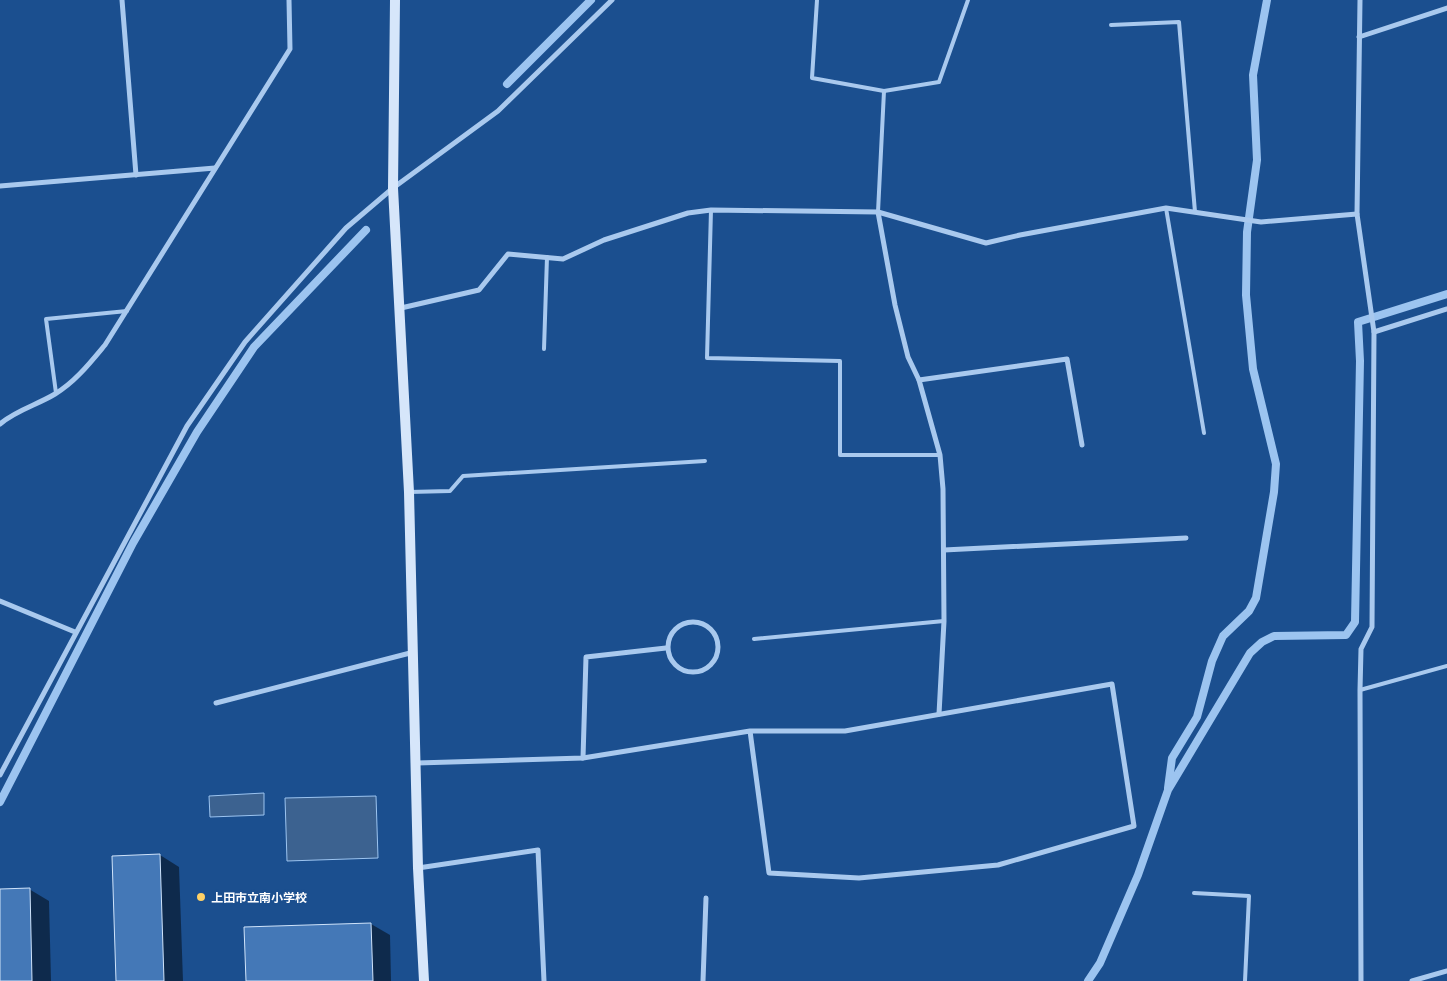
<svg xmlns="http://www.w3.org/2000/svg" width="1447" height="981" font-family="Lato,'Noto Sans JP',sans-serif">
<rect width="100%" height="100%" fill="#1b4f8f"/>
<g fill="#3c6290" stroke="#9cc4f0">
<polygon points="264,793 264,815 210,817 209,796"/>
<polygon points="376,796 378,858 287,861 285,798"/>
</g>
<g fill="#0007">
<polygon points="160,855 179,867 183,981 117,981"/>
<polygon points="29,889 49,901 51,981 0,981 0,890"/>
<polygon points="371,924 390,935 391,981 247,981"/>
</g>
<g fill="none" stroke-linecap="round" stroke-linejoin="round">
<g stroke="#9cc4f0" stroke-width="8">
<polyline points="507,84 591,0"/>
<polyline points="1168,788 1172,758 1197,717 1212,661 1223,636 1249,611 1256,598 1274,492 1276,464 1253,369 1246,295 1247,232 1257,160 1253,75 1267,0"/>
<polyline points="0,802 133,543 197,432 254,347 366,230"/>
<polyline points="1088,981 1100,963 1138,875 1168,790 1250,653 1262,642 1274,636 1346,635 1355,622 1360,361 1358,322 1447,294"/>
</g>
</g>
<g fill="#4478b7" stroke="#cfe3fa">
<polygon points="160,854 164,981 116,981 112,856"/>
<polygon points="30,888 32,981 0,981 0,889"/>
<polygon points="371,923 373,981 246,981 244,927"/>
</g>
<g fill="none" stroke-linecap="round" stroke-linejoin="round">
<g stroke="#a9c9ee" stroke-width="4">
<polyline points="817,0 812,78 884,91"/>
<polyline points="1111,25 1179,22 1195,212"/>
<polyline points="1166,208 1204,433"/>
<polyline points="711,210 707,358 840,361 840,455 940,455"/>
<polyline points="878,212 884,91 939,82 968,0"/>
<polyline points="544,349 547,257"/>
<polyline points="56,393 46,319 127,311"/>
<polyline points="409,492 450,491 463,476 705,461"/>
<polyline points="754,639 944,621"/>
<polyline points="1360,690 1447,666"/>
<polyline points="1194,893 1249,896 1245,981"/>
</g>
<g stroke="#a9c9ee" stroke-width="5">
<polyline points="122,0 136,175"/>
<polyline points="1360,0 1357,214 1374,332 1372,627 1361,649 1360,690 1361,981"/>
<polyline points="1359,37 1447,8"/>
<polyline points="0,186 215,168"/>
<polyline points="878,212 895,305 908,357 919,380 940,455 943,489 944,621 939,714"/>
<polyline points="401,308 479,290 508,254 563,259 604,240 688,213 711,210 878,212 986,243 1020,235 1166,208 1261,222 1357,214"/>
<polyline points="1374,332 1447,309"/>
<polyline points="919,380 1067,359 1082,445"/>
<path d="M0 424C16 410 37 405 55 394 75 382 90 363 105 345L290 49 289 0"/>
<polyline points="944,550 1186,538"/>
<polyline points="0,601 75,632"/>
<circle cx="693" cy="647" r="25"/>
<polyline points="216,703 414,652"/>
<polyline points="583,758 586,657 666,648"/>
<polyline points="417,763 583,758 750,731 845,731 1112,684 1134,826 998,865 859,878 769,873 750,731"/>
<polyline points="0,775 187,426 245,342 346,228 393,188 498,111 612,0"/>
<polyline points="418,868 538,850 544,981"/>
<polyline points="703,981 706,898"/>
<polyline points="1412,981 1447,971"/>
</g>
<polyline stroke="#d6e6fa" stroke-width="10" points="395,0 393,188 409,492 418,868 424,981"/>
</g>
<circle fill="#ffd166" stroke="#1b4f8f" stroke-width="2" cx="201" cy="897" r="5"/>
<g text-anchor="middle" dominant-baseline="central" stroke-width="4.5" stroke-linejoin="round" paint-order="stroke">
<g font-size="12" font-weight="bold" fill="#fff" stroke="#1b4f8f" text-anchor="start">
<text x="211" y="897">上田市立南小学校</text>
</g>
</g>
</svg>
